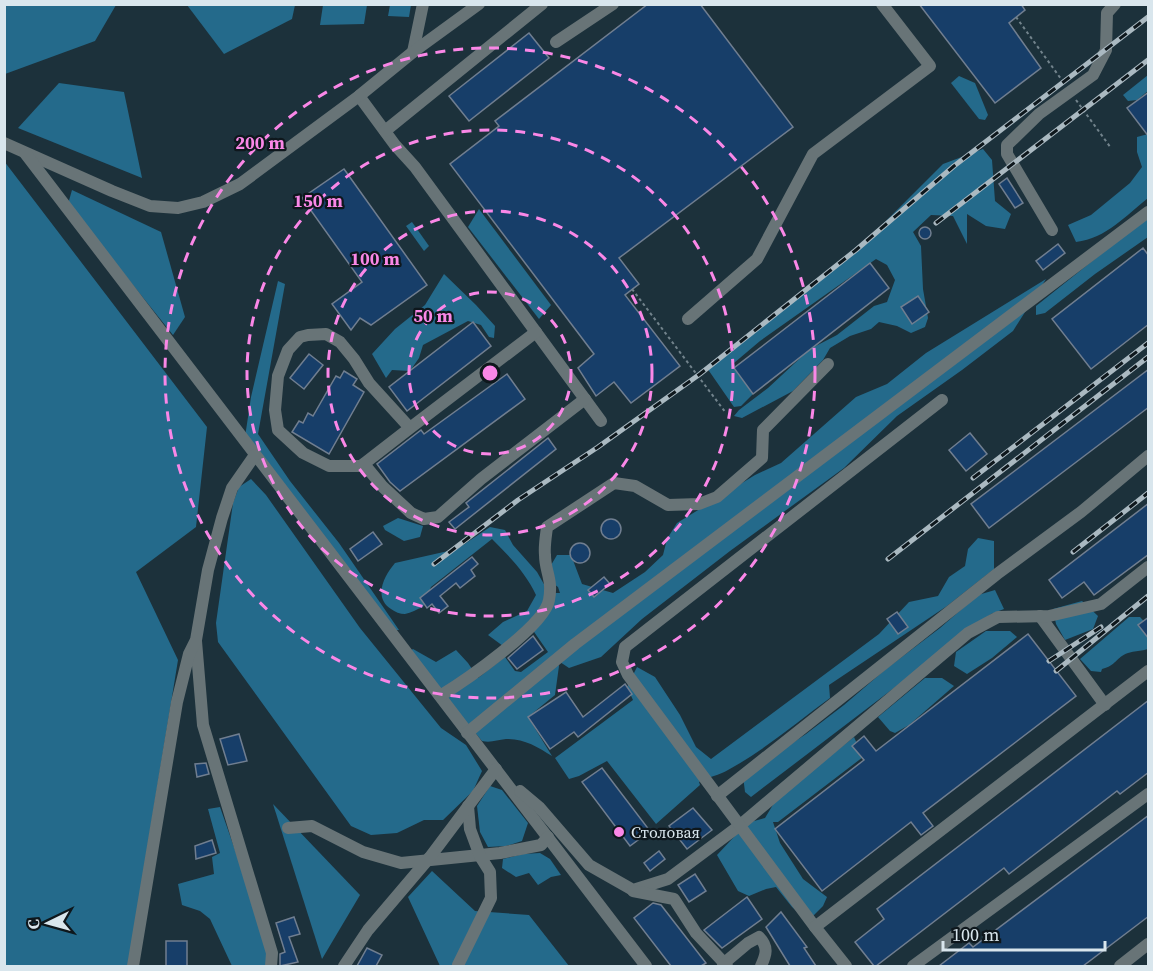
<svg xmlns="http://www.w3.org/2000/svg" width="1153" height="971" font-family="'Source Serif 4',serif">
<rect width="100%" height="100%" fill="#1c313b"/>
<g fill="#246a8b">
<polygon points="5,4 116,4 116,5 95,41 5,74"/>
<polygon points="187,5 295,5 292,19 224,54"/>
<polygon points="323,5 367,5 364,24 320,25"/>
<polygon points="390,5 411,5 409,17 388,16"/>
<polygon points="1148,75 1148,91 1137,100 1128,101 1123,95"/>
<polygon points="959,76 975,83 988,115 985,120 979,119 951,83"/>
<polygon points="59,83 124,92 142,178 18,128"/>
<path d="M1148 134V198C1125 216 1107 238 1076 242L1068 225 1091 215 1130 183 1142 167 1137 152V137Z"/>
<polygon points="983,149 992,160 995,201 1011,214 1005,229 986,226 967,214 967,244 953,216 931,215 913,232 921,246 923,289 928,318 925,327 911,333 897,326 879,322 871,329 850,336 830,348 823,360 793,391 742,418 734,416 739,410 768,388 810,349 837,335 874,306 887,302 895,280 887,265 876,259 760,341 734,363 738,374 753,394 741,406 734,407 707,368 859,248 943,164"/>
<polygon points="4,161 207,427 196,527 136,572 178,660 128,966 5,966"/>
<polygon points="72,190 161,232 185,317 173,335 68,204"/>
<polygon points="479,209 551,305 539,319 468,227"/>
<polygon points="1145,219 1148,219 1148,237 1095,274 1045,313 1036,315 1036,306"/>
<polygon points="412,222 429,246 424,251 406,226"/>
<polygon points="444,274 476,305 495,326 494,338 489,337 481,325 468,321 423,345 419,358 410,371 392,370 386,378 372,354 395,329 425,305"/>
<path d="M1046 279 1013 331 962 370 897 416 844 468 730 551 642 619 601 657 569 668 557 660 559 666 555 695 528 717 552 756C538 747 523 738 506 739 497 740 491 743 482 741L408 652 413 649 436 662 456 650 468 663 478 678 505 657 515 671 521 672 548 652 532 629 503 646 488 635 503 622 527 611 536 595C526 573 509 556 492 539L431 587 423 607C417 609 411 613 405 614 400 614 395 612 391 609 373 597 384 576 395 563L457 549 490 527 505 530 513 545 537 572 549 593H560L558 587 544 577 557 555H571L582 584 613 593 645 572 663 555 667 539 677 523 755 475 781 463 856 397 887 384 926 353Z"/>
<polygon points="278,281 285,284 258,434 290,481 339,543 399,630 394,630 245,437 251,397"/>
<polygon points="251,479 266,495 360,628 441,728 466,745 482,771 473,791 443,820 424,820 397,833 371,835 351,826 218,642 216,623 233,503 239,487"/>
<polygon points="398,518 423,526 420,537 404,541 385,530 383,526"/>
<path d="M978 538 994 541V569L947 606 829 685 830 698C797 722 765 750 728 770 720 775 708 777 699 782L700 785 656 824 607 761 579 776 569 779 555 758 633 700 627 687 637 667 655 677 680 715 696 747 711 759 879 634 909 602 938 596 949 577 965 566 968 549Z"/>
<polygon points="995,590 1004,609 991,614 751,797 745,792 743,776 806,734 844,705 886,669 940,628 978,595"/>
<polygon points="1082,601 1098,616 1093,629 1065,640 1056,624 1053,609"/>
<path d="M1129 617H1140L1148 626V649C1142 651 1134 651 1128 653 1116 657 1116 666 1102 669L1101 672 1091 671 1080 659Z"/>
<polygon points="986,631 1010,631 1017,637 992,658 967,674 954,666 956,652"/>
<polygon points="925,678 942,678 954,686 909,725 895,733 890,731 878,717"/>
<polygon points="854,737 863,757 778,822 773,822 780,843 803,879 827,897 823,906 808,921 792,907 776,887 766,889 749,896 738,891 717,855 747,823 765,818 777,798"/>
<polygon points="490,786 502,790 528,823 522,841 506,846 488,847 480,832 477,806"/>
<polygon points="273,804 360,895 322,959"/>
<polygon points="220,807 256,910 268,954 267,966 232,966 210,919 200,911 182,905 178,884 214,874 212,857 220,853 208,809"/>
<polygon points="540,853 550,859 561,875 551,877 538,885 529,873 516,877 502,868 503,859 523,854"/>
<polygon points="432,871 475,911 529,915 569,966 440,966 408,897"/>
</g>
<g fill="#173e69" stroke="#707e90" stroke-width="1.5">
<polygon points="648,4 700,4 793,127 619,258 639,284 625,295 680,366 631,403 614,382 596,396 578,368 594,354 450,164 499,126 495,121"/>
<polygon points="919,4 1021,4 1025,10 1009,23 1041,68 995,103"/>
<polygon points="529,33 549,58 469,121 449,96"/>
<polygon points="1149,92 1149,137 1127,108"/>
<polygon points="344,169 427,285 371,325 360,318 351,330 332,304 362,282 302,198"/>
<polygon points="1007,178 1023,203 1015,208 999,184"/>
<circle cx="925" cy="233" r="6"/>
<polygon points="1058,244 1065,253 1043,270 1036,261"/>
<polygon points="1143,248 1149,256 1149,324 1091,369 1052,319"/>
<polygon points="870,263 889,288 753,394 734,368"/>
<polygon points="918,296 929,312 912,324 901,307"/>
<polygon points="473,322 491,346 407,411 389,387"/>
<polygon points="309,354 323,365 304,389 290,378"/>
<polygon points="1149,369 1149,407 989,528 971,504"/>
<polygon points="344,371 357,379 353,385 364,392 329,454 292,432 299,421 303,423 308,413 313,416 336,376 340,378"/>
<polygon points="507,374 525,399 400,491 390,482 377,464 421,430 424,434"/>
<polygon points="970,433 987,454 966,471 949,450"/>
<polygon points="548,438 556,449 455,529 449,522 469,507 466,503"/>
<polygon points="1149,503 1149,554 1094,595 1084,582 1062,598 1049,580"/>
<circle cx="611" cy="529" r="10"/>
<polygon points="373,532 382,544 358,561 350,549"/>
<circle cx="580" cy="553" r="10"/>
<polygon points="472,557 478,564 471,570 475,576 460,588 456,583 440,596 448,606 439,613 432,604 427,608 420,598"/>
<polygon points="604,577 610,584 594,597 588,590"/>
<polygon points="897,612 908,627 898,634 887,619"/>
<polygon points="1149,617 1149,639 1138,625"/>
<polygon points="1028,634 1076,696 923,813 933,826 921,835 911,822 822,891 775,829 864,760 852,746 864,736 876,751"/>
<polygon points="533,636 543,650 517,669 508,658"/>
<polygon points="625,684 632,694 578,737 574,732 550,749 528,717 566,692 583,717"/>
<polygon points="1149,700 1149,772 1120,794 1117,791 1009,874 1004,868 876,966 874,966 855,942 884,919 877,909"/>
<polygon points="239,734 247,761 228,765 220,739"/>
<polygon points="206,763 209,774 197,777 195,764"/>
<polygon points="602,768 650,831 630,846 582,782"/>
<polygon points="693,808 712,830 687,849 669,826"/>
<polygon points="1149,815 1149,916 1083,966 939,966 969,943 973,947"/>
<polygon points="212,840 216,853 196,859 195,846"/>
<polygon points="659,851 665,859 650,871 644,863"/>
<polygon points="695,874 706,891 689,902 678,885"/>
<polygon points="747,897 762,919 722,948 704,930"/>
<polygon points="653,903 661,905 706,963 701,966 671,966 634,918"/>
<polygon points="781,912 807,947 804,948 816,966 790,966 766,927"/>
<polygon points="294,917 300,934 289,937 298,962 280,966 280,954 285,952 276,923"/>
<rect x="166" y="941" width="21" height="25"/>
<polygon points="367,948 382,955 376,966 357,966"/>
</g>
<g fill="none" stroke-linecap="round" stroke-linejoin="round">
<g stroke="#72838c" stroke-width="2" stroke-dasharray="3 3" stroke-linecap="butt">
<polyline points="1016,17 1064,83"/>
<polyline points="1076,100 1111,148"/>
<polyline points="632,289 726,413"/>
</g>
<g stroke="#687477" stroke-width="12">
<polyline points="556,42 613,4"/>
<polyline points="413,52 423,4"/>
<polyline points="359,96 395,145 415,167 601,421"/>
<polyline points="385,131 542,4"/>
<polyline points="4,143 112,191 150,206 178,208 203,202 240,184 359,96 413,52 479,4"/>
<polyline points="25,153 646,966"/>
<polyline points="1052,230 1007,154 1007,145 1039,114 1093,75 1106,50 1107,13 1115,4"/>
<polyline points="688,319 757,259 813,154 930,66 882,4"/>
<polyline points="410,428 369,383 354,359 340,342 326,334 308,335 300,337 288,350 278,376 275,410 278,430 303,453 329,466 361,466 410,428 536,332"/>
<polyline points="364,464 383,487 411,513 424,519 438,517 481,479 585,399"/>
<polyline points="1040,616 1105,705"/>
<polyline points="196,641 203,725 272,953 271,966"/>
<path d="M440 696C463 682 545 626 549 600 553 579 545 572 545 555 544 546 546 536 547 527L614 483 635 486 668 505 699 504 717 497 762 458 763 430 828 364"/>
<polyline points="467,733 575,644 1148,212"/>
<polyline points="520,791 539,807 589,865 633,890 668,879 739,826 968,633 998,617 1049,616 1101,604 1148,567"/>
<polyline points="717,796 997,574 1081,512 1148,456"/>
<polyline points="288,828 312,826 363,852 401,863 500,853 541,845 548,837"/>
<polyline points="633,891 674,899 696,933 727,966"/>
<polyline points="815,927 628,675 622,662 625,647 942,400"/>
<path d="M723 964 748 943 759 937C769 947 766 955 761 966"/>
<polyline points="458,965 491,898 490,872 480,856 470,829 468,806"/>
<polyline points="133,966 177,702 189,654 196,640 208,570 222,518 232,488 255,455"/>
<polyline points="344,966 368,930 430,857 496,769"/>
<polyline points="846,966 815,927 1148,671"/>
<polyline points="913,966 1148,794"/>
<polyline points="1120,966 1148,944"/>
</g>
<g stroke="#aab9c1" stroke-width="5">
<g id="rail">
<polyline points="936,223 1148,60"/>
<polyline points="973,478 1148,343"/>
<polyline points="1073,552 1148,493"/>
<polyline points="888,559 1148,357"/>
<polyline points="434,564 518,500 598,447 700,374 856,250 954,166 1148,17"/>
<polyline points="1049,661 1101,627"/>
<polyline points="1056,671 1148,596"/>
</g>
</g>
<use href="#rail" stroke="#0e171c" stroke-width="3" stroke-dasharray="9" stroke-linecap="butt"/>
</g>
<g fill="none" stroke="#fa87e7" stroke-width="3" stroke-dasharray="10 8">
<circle cx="490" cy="373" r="81"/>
<circle cx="490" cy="373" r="162"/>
<circle cx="490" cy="373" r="243"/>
<circle cx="490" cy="373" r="325"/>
</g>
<circle fill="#fa87e7" stroke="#0e171c" stroke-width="2" cx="619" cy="832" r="6"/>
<g text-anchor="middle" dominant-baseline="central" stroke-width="4.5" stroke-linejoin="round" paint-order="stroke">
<g font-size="16" fill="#d9e6ed" stroke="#0e171c" text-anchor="start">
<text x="631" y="832">Столовая</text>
</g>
</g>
<circle cx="490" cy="373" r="9" fill="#fa87e7" stroke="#0e171c" stroke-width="3"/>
<g font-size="18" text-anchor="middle" font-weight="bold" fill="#fa87e7" stroke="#0e171c" stroke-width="4.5" stroke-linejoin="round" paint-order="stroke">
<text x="260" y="149">200 m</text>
<text x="318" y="207">150 m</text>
<text x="375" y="265">100 m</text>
<text x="433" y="322">50 m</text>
</g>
<rect width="1153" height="971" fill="none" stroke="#d9e6ed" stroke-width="12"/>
<g transform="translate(48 923) rotate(265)" stroke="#0e171c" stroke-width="4.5" paint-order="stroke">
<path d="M0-4.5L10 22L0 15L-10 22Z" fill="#d9e6ed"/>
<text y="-9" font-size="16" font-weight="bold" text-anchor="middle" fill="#d9e6ed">С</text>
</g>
<path d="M943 941v9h162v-9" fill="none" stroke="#d9e6ed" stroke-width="3"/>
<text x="952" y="941" font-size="18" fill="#d9e6ed" stroke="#0e171c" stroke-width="4.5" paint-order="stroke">100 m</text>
</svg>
